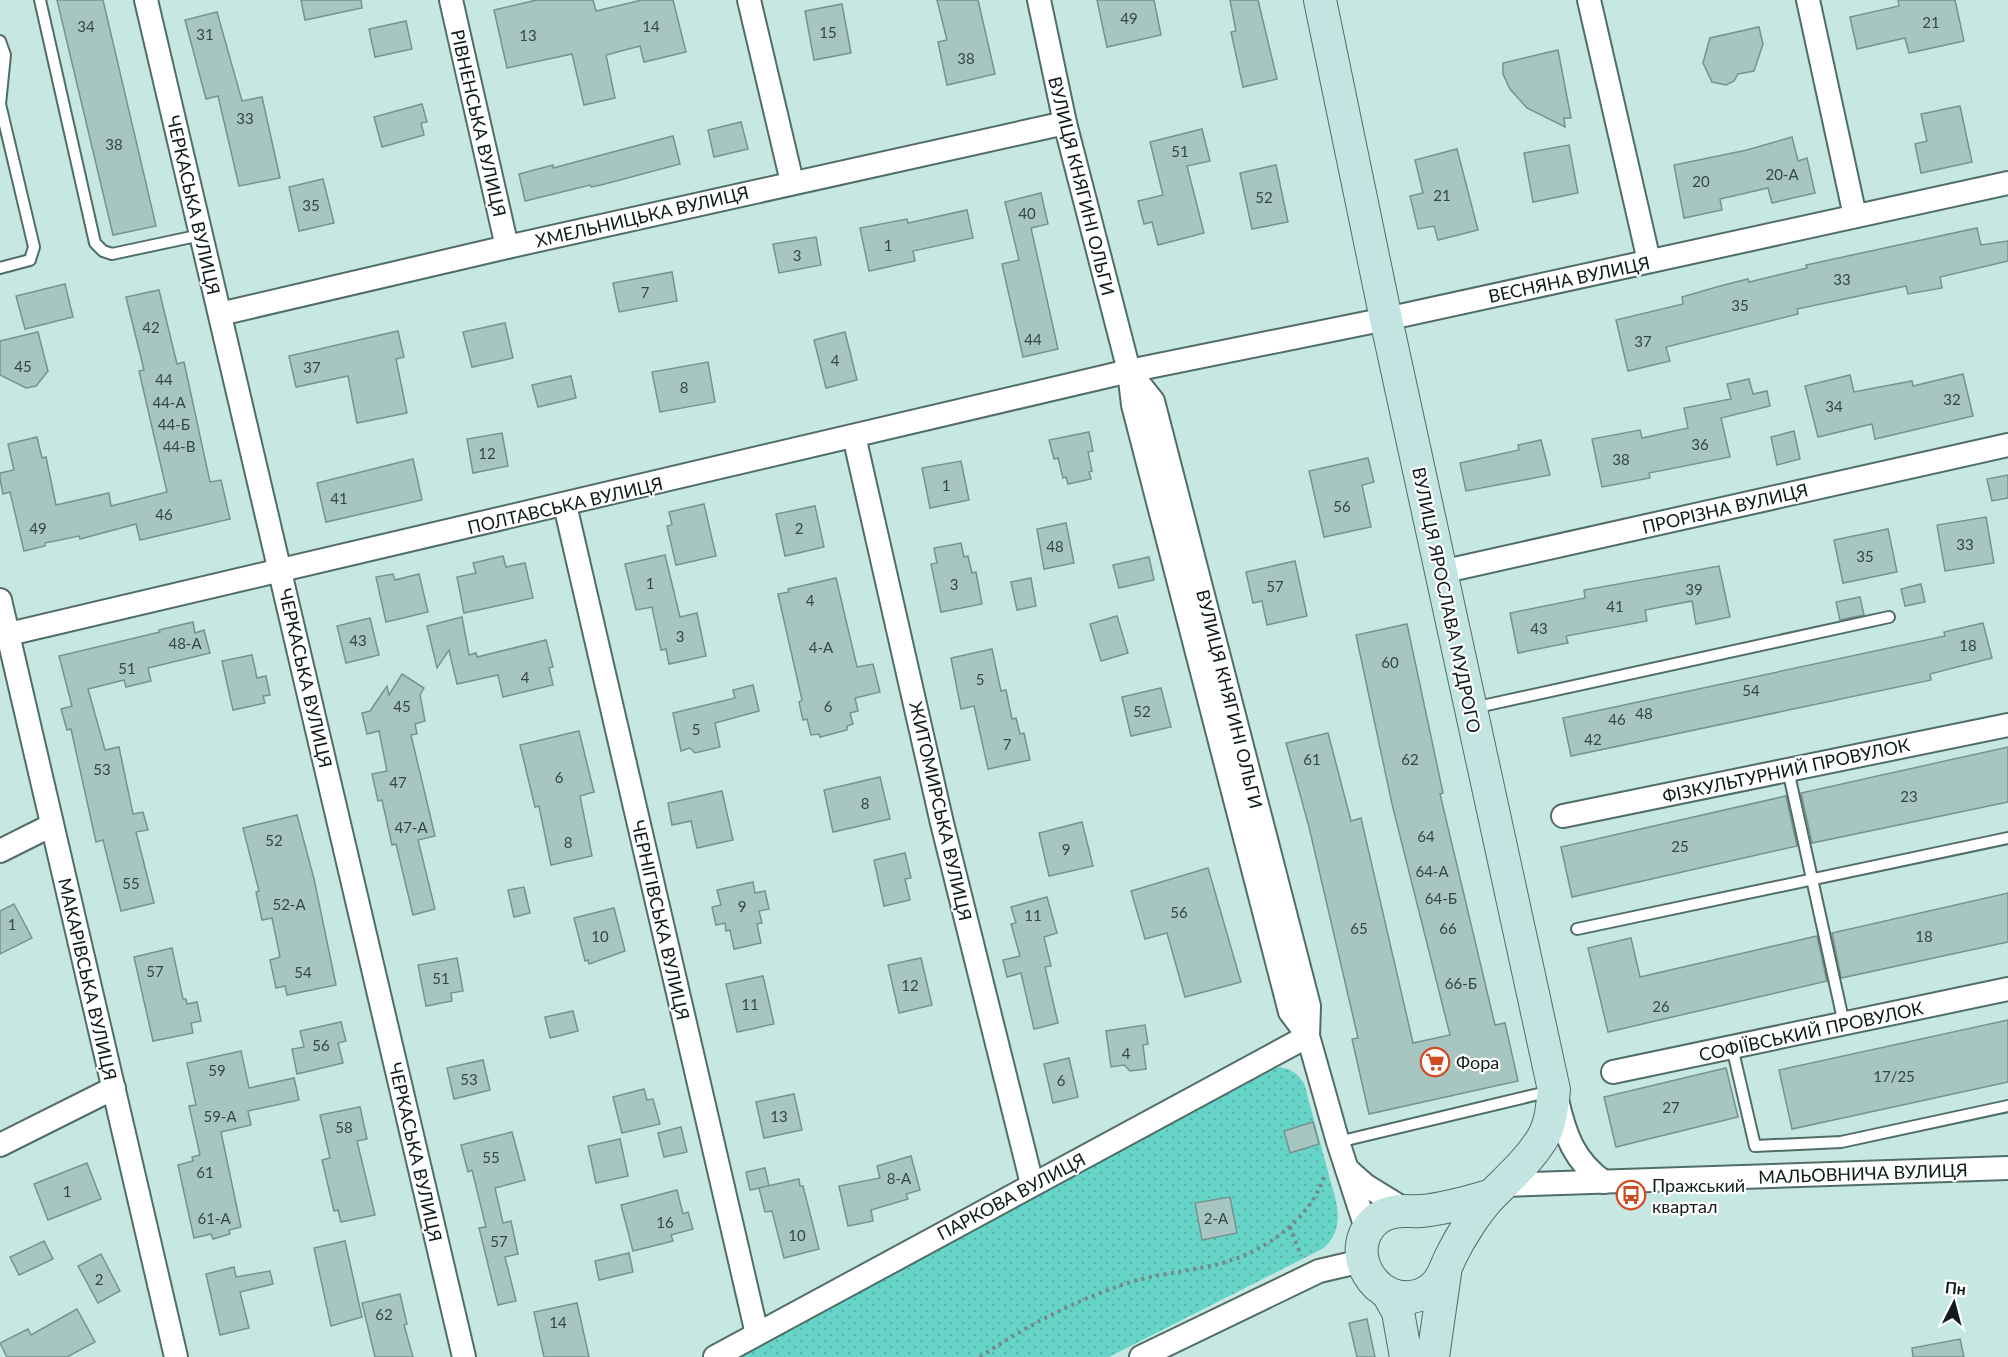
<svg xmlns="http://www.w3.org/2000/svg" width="2008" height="1357" font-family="Lato,sans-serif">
<defs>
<pattern id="grass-dots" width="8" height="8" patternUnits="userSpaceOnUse" patternTransform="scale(1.5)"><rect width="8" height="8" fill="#67d4c8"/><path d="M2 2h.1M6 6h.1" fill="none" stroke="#58b5ab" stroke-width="1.8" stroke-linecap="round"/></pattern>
</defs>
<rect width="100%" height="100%" fill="#c7e7e2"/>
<path fill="url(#grass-dots)" d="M1276 1067C1290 1068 1296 1072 1304 1083L1336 1201C1340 1220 1338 1234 1324 1248L1109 1357H739L1263 1071Z"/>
<g fill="#a7c6c2" stroke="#76938f" stroke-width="1.5">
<polygon points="57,0 103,0 156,226 113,235"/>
<polygon points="301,0 361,0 362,8 305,20"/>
<polygon points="537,0 593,0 596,11 642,0 673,0 686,52 644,62 640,46 606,55 615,98 584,105 572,54 507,68 494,10"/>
<polygon points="937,0 978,0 995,74 947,85 938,42 947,40"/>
<polygon points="1097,0 1154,0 1161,35 1107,47"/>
<polygon points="1230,0 1258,0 1277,79 1243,87 1231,32 1236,31"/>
<polygon points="1898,0 1955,0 1964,41 1909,53 1905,38 1857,49 1850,17 1899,6"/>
<polygon points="842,4 851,53 814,60 805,11"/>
<polygon points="217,12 242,101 262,97 280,178 239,186 218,96 206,99 185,20"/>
<polygon points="406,21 412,49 375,57 369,29"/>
<polygon points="1759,27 1763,44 1754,71 1738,74 1734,81 1726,85 1712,82 1703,63 1710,38"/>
<polygon points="1558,50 1571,118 1564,118 1565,127 1527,108 1510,89 1503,74 1503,63"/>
<polygon points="422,104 427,122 421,123 424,135 382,147 374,117"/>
<polygon points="1960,106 1972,162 1921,173 1915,144 1927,141 1921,114"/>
<polygon points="741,122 748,149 714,157 708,130"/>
<polygon points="1202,129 1210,161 1187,166 1204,233 1158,245 1152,222 1144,224 1138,201 1163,195 1150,142"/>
<polygon points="673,136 680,164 601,185 591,187 590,185 525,201 519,174 553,165 553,168"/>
<polygon points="1792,137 1798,161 1807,158 1815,193 1772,203 1768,188 1720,199 1722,210 1684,218 1674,165 1747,150"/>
<polygon points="1569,145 1578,193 1533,202 1524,153"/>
<polygon points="1457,149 1478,230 1438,240 1434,226 1418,229 1410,196 1423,193 1415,160"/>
<polygon points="1276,165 1288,222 1252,229 1240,173"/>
<polygon points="323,179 334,223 299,231 289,187"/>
<polygon points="1041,193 1048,224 1031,228 1058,349 1023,357 1002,264 1019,260 1005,202"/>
<polygon points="967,210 973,238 913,251 915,261 869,271 860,228 907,219 908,223"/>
<polygon points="1977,228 1981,245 2008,241 2008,261 1940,277 1942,288 1908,294 1906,286 1797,309 1798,314 1666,347 1670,361 1628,371 1616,320 1683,304 1682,297 1720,286 1748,279 1749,282 1807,268 1806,265"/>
<polygon points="816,237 821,265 779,273 773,244"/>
<polygon points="672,272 677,301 619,312 613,283"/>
<polygon points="65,284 73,317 25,329 16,296"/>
<polygon points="159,290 177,364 184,362 210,482 221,480 230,519 140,540 136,524 80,539 79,536 45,543 45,546 24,551 10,492 3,494 0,479 0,473 14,470 8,444 37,437 42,458 46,457 56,505 109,493 111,506 167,492 139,371 144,370 126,297"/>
<polygon points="505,323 513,358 472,367 463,332"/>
<polygon points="398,331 404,357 396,359 407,413 357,423 348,376 296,387 289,356"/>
<polygon points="38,332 48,371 36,386 26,388 0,375 0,341"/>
<polygon points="845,332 857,380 826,388 814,340"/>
<polygon points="708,362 715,402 660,412 652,372"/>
<polygon points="1963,374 1973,416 1875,439 1872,424 1818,437 1805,386 1850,375 1854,392 1912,381 1913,386"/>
<polygon points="571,376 576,398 538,407 532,385"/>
<polygon points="1749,379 1753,394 1767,391 1770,406 1721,418 1730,457 1649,473 1650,478 1602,487 1592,439 1640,430 1642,438 1688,428 1684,408 1731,399 1727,384"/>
<polygon points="1794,431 1800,459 1777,465 1771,437"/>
<polygon points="1089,432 1093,451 1088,452 1092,471 1089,472 1091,479 1068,484 1066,477 1063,478 1058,458 1054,459 1049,440"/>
<polygon points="502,433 508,466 473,473 467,439"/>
<polygon points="1541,440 1550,475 1466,491 1460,463 1519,450 1518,445"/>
<polygon points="1368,458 1374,482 1362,485 1371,527 1324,537 1309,471"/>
<polygon points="413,459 422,500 326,522 317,483"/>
<polygon points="961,461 969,500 930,508 922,468"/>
<polygon points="2008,475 2008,498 1992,501 1987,479"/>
<polygon points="704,504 716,556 676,565 667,526 672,525 669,512"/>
<polygon points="815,506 824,547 785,556 776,514"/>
<polygon points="1986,517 1994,563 1945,571 1937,525"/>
<polygon points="1066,523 1074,563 1044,569 1037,529"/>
<polygon points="1888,529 1897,572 1843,583 1834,540"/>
<polygon points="961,543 964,557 968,556 972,573 976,572 982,604 941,612 931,564 937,563 934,548"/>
<polygon points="665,555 680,617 697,613 706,656 669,664 666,649 661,650 652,607 636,610 625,564"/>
<polygon points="503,556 506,567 525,563 533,598 464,613 457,577 476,573 473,563"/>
<polygon points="1149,557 1154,580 1119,588 1113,565"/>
<polygon points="1295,561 1307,616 1267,625 1262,601 1253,603 1246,572"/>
<polygon points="1719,566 1730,617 1696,624 1692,601 1645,610 1647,621 1566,636 1568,643 1518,653 1510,613 1585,598 1584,590"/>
<polygon points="393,574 395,580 419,574 428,612 386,622 376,577"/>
<polygon points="836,578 857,667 873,664 880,692 855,698 858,711 850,713 853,724 847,726 847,730 820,737 819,734 811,735 807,719 803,720 799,702 802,700 778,594 789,592 788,589"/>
<polygon points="1031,578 1036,606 1017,610 1011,582"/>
<polygon points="1921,584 1925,602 1905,606 1901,589"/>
<polygon points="1860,597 1864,615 1840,620 1836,602"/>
<polygon points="1117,616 1128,653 1101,661 1090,624"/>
<polygon points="462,617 469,655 476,653 477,657 546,640 553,667 549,668 553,685 503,697 498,675 457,684 449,650 437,668 427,626"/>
<polygon points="370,618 379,655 346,663 337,626"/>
<polygon points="193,622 195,633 204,630 210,653 148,668 151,681 126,687 124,680 88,689 105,750 119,747 133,814 143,812 148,830 136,832 154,903 121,911 103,840 96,842 71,729 67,730 61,709 72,706 59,656 160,632 159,630"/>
<polygon points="1983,623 1992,658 1930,674 1931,680 1571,756 1563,718 1945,636 1944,632"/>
<polygon points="1407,624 1443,793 1440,794 1495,1025 1505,1023 1518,1081 1369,1114 1352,1039 1358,1038 1309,827 1286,743 1328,733 1351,821 1361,818 1413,1043 1450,1035 1392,804 1356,635"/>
<polygon points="992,649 1001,691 1006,690 1012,719 1016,718 1020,734 1024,733 1030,760 988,769 974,706 961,709 951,658"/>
<polygon points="252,655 257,678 266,676 270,695 263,696 265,703 233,710 222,661"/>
<polygon points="402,674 424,688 420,695 425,721 415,724 417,734 411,735 435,836 418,840 435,909 413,915 396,844 392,845 382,800 378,801 372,774 387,771 379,731 367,734 362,713 370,711 387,686 389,695"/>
<polygon points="753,685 759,711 715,723 720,747 695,753 690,748 681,751 673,713 735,698 733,690"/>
<polygon points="1161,688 1171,727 1131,736 1122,697"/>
<polygon points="579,731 594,792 580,796 592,856 551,865 539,806 535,807 520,745"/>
<polygon points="2008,747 2008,802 1812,843 1801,793"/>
<polygon points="880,777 890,819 833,832 824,790"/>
<polygon points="722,791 733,840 697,848 691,821 672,825 668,803"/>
<polygon points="1786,796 1797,846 1572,897 1561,847"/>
<polygon points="297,815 314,879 336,985 287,995 285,986 276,988 270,960 280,957 272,918 262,920 256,892 259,891 243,828"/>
<polygon points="1082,822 1093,866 1049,876 1039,833"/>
<polygon points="905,853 911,878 905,879 910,900 884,906 874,860"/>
<polygon points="1208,868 1241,982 1185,997 1167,933 1145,939 1131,891"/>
<polygon points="753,882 755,893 765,891 769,909 759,911 762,923 757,924 761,943 734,949 730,930 726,931 725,923 716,925 712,907 721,905 717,890"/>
<polygon points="524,887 530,913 514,917 508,890"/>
<polygon points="2008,893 2008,942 1841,978 1832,933"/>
<polygon points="1047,897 1057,933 1044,937 1051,966 1045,967 1058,1023 1034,1029 1021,973 1007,977 1003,960 1020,956 1011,924 1016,923 1011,907"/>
<polygon points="14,904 32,938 0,954 0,911"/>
<polygon points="614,908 625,951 589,964 588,960 585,961 574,918"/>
<polygon points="1817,936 1827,981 1608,1032 1588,948 1631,938 1640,977"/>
<polygon points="172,948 183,999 186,999 187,1004 197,1002 201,1021 191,1023 193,1033 153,1041 134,957"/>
<polygon points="457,958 463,991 451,993 452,1001 426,1006 418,965"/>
<polygon points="921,958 932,1005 899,1013 888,965"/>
<polygon points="763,976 774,1024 737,1032 726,984"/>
<polygon points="573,1011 578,1031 550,1038 545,1017"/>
<polygon points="2008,1020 2008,1082 1792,1129 1779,1070"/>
<polygon points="341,1022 346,1041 338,1043 343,1063 297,1074 292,1049 304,1047 300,1031"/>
<polygon points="1145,1025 1148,1044 1143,1045 1146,1069 1130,1071 1124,1065 1111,1067 1106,1031"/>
<polygon points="241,1051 249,1088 294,1078 299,1100 248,1111 251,1125 221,1132 241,1227 229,1230 230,1234 213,1239 211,1234 194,1238 178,1165 193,1161 192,1157 200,1155 189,1106 196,1105 187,1063"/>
<polygon points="1069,1058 1078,1097 1053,1103 1044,1064"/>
<polygon points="483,1060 490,1090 454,1099 447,1068"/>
<polygon points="1726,1068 1738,1117 1616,1147 1604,1097"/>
<polygon points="644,1089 647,1100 653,1099 660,1124 622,1133 613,1097"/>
<polygon points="794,1094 802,1130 764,1138 756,1102"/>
<polygon points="360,1107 367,1139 357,1141 375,1215 341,1222 338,1210 334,1211 322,1160 330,1158 320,1115"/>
<polygon points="1313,1122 1319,1144 1290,1153 1284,1131"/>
<polygon points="681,1127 687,1152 664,1157 658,1133"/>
<polygon points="512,1132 525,1180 495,1188 503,1223 511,1221 518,1254 505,1257 516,1301 498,1305 479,1228 486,1227 472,1170 468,1172 461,1145"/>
<polygon points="620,1139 628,1176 596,1183 588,1146"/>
<polygon points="911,1156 920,1190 906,1194 908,1199 871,1210 873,1221 848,1226 839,1186 880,1178 877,1166"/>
<polygon points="87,1163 101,1199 48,1220 34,1184"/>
<polygon points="765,1168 769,1186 750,1190 746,1172"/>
<polygon points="799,1179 800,1186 803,1186 819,1249 784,1258 772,1211 765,1212 759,1188"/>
<polygon points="677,1190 683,1214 688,1212 693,1229 671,1235 673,1241 633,1251 621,1205"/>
<polygon points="1230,1197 1237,1233 1202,1240 1195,1203"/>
<polygon points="44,1241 53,1259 19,1275 10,1257"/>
<polygon points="345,1241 362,1317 331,1326 314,1248"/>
<polygon points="629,1253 633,1272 599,1280 595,1261"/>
<polygon points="101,1254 120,1291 98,1303 78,1266"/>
<polygon points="234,1267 236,1277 270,1271 273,1284 240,1292 249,1328 220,1335 206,1274"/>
<polygon points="400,1294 407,1324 404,1325 413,1357 375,1357 362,1303"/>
<polygon points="577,1303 589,1357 544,1357 534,1312"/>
<polygon points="77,1309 95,1342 67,1357 7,1357 0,1343 28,1329 31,1335"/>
<polygon points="1367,1319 1375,1357 1357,1357 1349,1323"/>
<polygon points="1960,1339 1964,1357 1913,1357 1912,1348"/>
</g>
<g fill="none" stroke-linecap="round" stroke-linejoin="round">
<g stroke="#516d69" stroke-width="14">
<g id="lane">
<polyline points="40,0 95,243 103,251 112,254 201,235"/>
<polyline points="0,41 5,55 0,104 34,247 30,260 0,268"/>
<polyline points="1473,708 1889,617"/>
<polyline points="1788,770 1844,1024"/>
<polyline points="1577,929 2008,838"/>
<polyline points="1732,1047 1755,1146 1841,1142 2008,1106"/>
<polyline points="1338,1142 1551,1091"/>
</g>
</g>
<g stroke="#516d69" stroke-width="26">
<g id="street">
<polyline points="146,0 464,1357"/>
<polyline points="451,0 507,247"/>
<polyline points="749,0 792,182"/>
<polyline points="1039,0 1065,123 1129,371 1133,405 1290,1012 1308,1036"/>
<polyline points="1589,0 1649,261"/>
<polyline points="1808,0 1855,216"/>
<polyline points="220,314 507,247 1065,123"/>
<polyline points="1129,371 1153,401 1309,1006 1308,1036 1338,1142 1367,1231"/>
<polyline points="854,436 942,823 1032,1184"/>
<polyline points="565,505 757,1334"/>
<polyline points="1441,572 2008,445"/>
<polyline points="0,600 176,1357"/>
<polyline points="0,636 1129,371 1386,319 2008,183"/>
<polyline points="1563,816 2008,725"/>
<polyline points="0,851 52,825"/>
<polyline points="1613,1072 2008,989"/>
<path d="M1557 1100C1565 1135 1574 1161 1604 1182"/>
<polyline points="0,1145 114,1088"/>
<polyline points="1347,1169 1365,1185 1404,1209"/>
<polyline points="1503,1185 2008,1168"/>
<polyline points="715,1357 1308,1036"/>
<polyline points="1141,1357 1319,1271 1362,1261"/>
</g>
</g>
<g stroke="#516d69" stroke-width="34">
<g id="secondary">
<path d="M1320 0 1386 319 1554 1090C1552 1107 1551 1124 1542 1139 1529 1160 1511 1176 1494 1193 1477 1210 1460 1237 1450 1258 1443 1274 1439 1288 1420 1295 1376 1310 1340 1249 1377 1219 1392 1208 1405 1212 1421 1211 1445 1209 1469 1202 1492 1195"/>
<polyline points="1388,1294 1398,1312 1406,1357"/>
<polyline points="1433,1357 1445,1273"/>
</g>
</g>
<g stroke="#748a87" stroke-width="4" stroke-dasharray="3 4.5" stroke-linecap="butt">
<polyline points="1290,1227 1301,1256"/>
<path d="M980 1357C1023 1328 1070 1303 1119 1286 1154 1273 1191 1272 1226 1262 1269 1249 1312 1217 1325 1174"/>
</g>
<use href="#lane" stroke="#fff" stroke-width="10"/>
<use href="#street" stroke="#fff" stroke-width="22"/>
<use href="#secondary" stroke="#c3e4e1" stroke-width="32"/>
</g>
<defs>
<g id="supermarket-ring" transform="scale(1.5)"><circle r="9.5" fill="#fff" stroke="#d24a21" stroke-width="1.5"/><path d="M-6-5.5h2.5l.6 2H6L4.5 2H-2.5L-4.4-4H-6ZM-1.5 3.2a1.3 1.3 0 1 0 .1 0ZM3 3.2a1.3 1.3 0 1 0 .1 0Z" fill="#d24a21"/></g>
<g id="bus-ring" transform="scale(1.5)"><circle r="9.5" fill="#fff" stroke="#d24a21" stroke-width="1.5"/><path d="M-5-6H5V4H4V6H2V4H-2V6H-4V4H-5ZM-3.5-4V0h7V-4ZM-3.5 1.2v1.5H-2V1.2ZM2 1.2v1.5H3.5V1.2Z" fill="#d24a21"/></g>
</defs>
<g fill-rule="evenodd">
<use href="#supermarket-ring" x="1435" y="1062"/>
<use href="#bus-ring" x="1631" y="1195"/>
</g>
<g text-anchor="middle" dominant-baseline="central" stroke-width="4.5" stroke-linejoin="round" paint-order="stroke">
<g font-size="15" fill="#364644">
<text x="1129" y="18">49</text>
<text x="1931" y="22">21</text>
<text x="86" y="26">34</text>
<text x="651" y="26">14</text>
<text x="828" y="32">15</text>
<text x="205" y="34">31</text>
<text x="528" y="35">13</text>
<text x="966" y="58">38</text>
<text x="245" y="118">33</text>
<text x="114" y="144">38</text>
<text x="1180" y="151">51</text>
<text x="1782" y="174">20-А</text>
<text x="1701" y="181">20</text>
<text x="1442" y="195">21</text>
<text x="1264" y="197">52</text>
<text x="311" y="205">35</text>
<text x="1027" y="213">40</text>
<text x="888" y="245">1</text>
<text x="797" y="255">3</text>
<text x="1842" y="279">33</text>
<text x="645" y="292">7</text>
<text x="1740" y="305">35</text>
<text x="151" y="327">42</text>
<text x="1033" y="339">44</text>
<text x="1643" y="341">37</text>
<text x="835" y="360">4</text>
<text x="23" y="366">45</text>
<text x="312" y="367">37</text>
<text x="164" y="379">44</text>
<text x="684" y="387">8</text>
<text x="1952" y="399">32</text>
<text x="169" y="402">44-А</text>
<text x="1834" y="406">34</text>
<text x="174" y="424">44-Б</text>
<text x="1700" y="444">36</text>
<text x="179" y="446">44-В</text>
<text x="487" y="453">12</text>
<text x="1621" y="459">38</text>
<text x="946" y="485">1</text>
<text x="339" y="498">41</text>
<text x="1342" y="506">56</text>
<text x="164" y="514">46</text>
<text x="38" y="528">49</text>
<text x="799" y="528">2</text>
<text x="1965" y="544">33</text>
<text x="1055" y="546">48</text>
<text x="1865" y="556">35</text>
<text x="650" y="583">1</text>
<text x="954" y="584">3</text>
<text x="1275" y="586">57</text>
<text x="1694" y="589">39</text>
<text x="810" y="600">4</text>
<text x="1615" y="606">41</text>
<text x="1539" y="628">43</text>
<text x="680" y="636">3</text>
<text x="358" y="640">43</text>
<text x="185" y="643">48-А</text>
<text x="1968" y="645">18</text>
<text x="821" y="647">4-А</text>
<text x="1390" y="662">60</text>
<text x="127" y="668">51</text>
<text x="525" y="677">4</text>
<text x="980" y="679">5</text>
<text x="1751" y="690">54</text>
<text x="402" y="706">45</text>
<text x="828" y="706">6</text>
<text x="1142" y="711">52</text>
<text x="1644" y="713">48</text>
<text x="1617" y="719">46</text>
<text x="696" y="729">5</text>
<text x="1593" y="739">42</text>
<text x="1007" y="744">7</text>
<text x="1312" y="759">61</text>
<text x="1410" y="759">62</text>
<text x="102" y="769">53</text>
<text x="559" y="777">6</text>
<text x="398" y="782">47</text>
<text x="1909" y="796">23</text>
<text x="865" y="803">8</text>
<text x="411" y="827">47-А</text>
<text x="1426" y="836">64</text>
<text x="274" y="840">52</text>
<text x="568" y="842">8</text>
<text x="1680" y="846">25</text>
<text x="1066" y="849">9</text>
<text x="1432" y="871">64-А</text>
<text x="131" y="883">55</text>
<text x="1441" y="898">64-Б</text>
<text x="289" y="904">52-А</text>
<text x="742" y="906">9</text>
<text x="1179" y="912">56</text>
<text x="1033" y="915">11</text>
<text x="12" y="924">1</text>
<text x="1359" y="928">65</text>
<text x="1448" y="928">66</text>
<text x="600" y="936">10</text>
<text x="1924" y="936">18</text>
<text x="155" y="971">57</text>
<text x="303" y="972">54</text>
<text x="441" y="978">51</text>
<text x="1461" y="983">66-Б</text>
<text x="910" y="985">12</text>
<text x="750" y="1004">11</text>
<text x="1661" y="1006">26</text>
<text x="321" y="1045">56</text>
<text x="1126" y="1053">4</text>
<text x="217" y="1070">59</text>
<text x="1894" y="1076">17/25</text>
<text x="469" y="1079">53</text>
<text x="1061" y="1080">6</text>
<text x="1671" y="1107">27</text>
<text x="220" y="1116">59-А</text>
<text x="779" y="1116">13</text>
<text x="344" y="1127">58</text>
<text x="491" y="1157">55</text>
<text x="205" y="1172">61</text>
<text x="899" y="1178">8-А</text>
<text x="67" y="1191">1</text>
<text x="214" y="1218">61-А</text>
<text x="1216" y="1218">2-А</text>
<text x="665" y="1222">16</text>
<text x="797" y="1235">10</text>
<text x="499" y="1241">57</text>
<text x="99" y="1279">2</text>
<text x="384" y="1314">62</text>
<text x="558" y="1322">14</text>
</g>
<g font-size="18" fill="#101b1a" stroke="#fff">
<text transform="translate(479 123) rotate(77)">РІВНЕНСЬКА ВУЛИЦЯ</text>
<text transform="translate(1082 186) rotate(76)">ВУЛИЦЯ КНЯГИНІ ОЛЬГИ</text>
<text transform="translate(194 205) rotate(77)">ЧЕРКАСЬКА ВУЛИЦЯ</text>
<text transform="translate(642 216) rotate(-13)">ХМЕЛЬНИЦЬКА ВУЛИЦЯ</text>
<text transform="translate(1569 279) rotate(-12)">ВЕСНЯНА ВУЛИЦЯ</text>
<text transform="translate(565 505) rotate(-13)">ПОЛТАВСЬКА ВУЛИЦЯ</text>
<text transform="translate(1725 508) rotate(-13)">ПРОРІЗНА ВУЛИЦЯ</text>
<text transform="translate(1447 600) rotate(78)">ВУЛИЦЯ ЯРОСЛАВА МУДРОГО</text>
<text transform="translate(306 678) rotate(77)">ЧЕРКАСЬКА ВУЛИЦЯ</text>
<text transform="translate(1230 699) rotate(76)">ВУЛИЦЯ КНЯГИНІ ОЛЬГИ</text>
<text transform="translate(1786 770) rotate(-12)">ФІЗКУЛЬТУРНИЙ ПРОВУЛОК</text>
<text transform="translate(941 811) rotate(77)">ЖИТОМИРСЬКА ВУЛИЦЯ</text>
<text transform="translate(661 920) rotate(77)">ЧЕРНІГІВСЬКА ВУЛИЦЯ</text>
<text transform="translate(88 979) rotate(77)">МАКАРІВСЬКА ВУЛИЦЯ</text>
<text transform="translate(1811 1031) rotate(-12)">СОФІЇВСЬКИЙ ПРОВУЛОК</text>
<text transform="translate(416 1152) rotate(77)">ЧЕРКАСЬКА ВУЛИЦЯ</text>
<text transform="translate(1863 1173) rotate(-2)">МАЛЬОВНИЧА ВУЛИЦЯ</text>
<text transform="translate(1011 1196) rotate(-28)">ПАРКОВА ВУЛИЦЯ</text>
</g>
<g font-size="18" fill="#101b1a" stroke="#fff" text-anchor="start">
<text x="1456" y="1062">Фора</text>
<text x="1652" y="1185">Пражський<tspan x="1652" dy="21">квартал</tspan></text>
</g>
</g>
<g transform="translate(1954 1303) rotate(6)" stroke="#ffffff" stroke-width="4.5" paint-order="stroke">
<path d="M0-4.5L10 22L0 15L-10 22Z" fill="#101b1a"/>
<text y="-9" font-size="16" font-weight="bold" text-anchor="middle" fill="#101b1a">Пн</text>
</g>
</svg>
